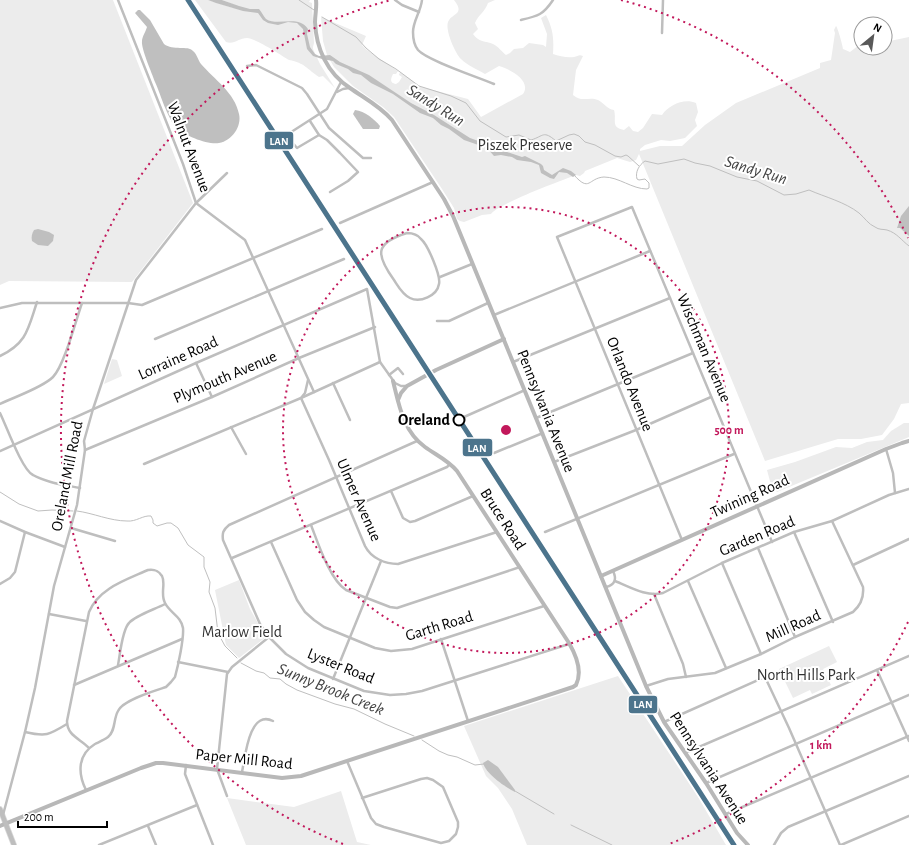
<svg xmlns="http://www.w3.org/2000/svg" width="909" height="845" font-family="'Alegreya Sans',sans-serif">
<rect width="100%" height="100%" fill="#fff"/>
<g fill="#ececec">
<polygon points="0,0 113,0 193,203 132,282 9,281 0,285"/>
<path d="M195 0H208L233 8 235 5 222 0H310L309 2 312 3 314 43 313 47V49L320 64 335 88 323 76 319 77C307 69 305 63 289 60 281 55 255 38 247 38 239 38 234 45 226 42Z"/>
<path d="M454 0H495L488 3C485 12 478 15 475 23L478 29 473 34C478 42 486 41 493 44 498 46 502 52 506 55L510 53 514 49 523 48 529 43 543 45 546 47 547 34 541 18 546 15C553 29 554 38 553 54 559 56 567 58 574 57 578 56 579 54 583 56L576 70 573 95C582 103 589 96 598 100 604 103 607 109 614 110 617 120 610 127 624 130L629 126 633 131 638 132 643 128 652 114 662 115C669 105 684 98 696 103L698 112 695 120 697 126 685 138 670 141 661 140 645 145 640 149V151L660 146H682L705 125 736 103 820 68V63L831 60 835 33 834 30 836 26C838 28 843 47 843 49L850 52 859 45 861 40V48H885V42L909 37V403L901 404 894 419 882 435 861 439H838L765 461 639 154 636 160 630 162 617 158 585 171 584 173 580 176 576 175C560 181 498 204 491 214L482 215 464 222 460 221 457 219 454 208 442 189 394 117 383 107 353 86 334 67 327 55 323 41 321 17 366 36 362 45 367 50 398 71 396 74H393C391 78 389 83 396 84L399 82 402 77 399 75 400 72 421 87 468 99 481 117 523 94C532 81 510 69 499 66L485 74C477 69 468 66 461 59 455 53 445 30 448 22 451 13 466 15 454 0Z"/>
<polygon points="112,359 117,360 122,376 104,384"/>
<polygon points="904,423 909,423 909,437 777,492 771,485 767,470 795,462 836,447 852,448 867,442 883,440 891,431"/>
<polygon points="239,580 250,609 266,637 239,658 226,645 215,590"/>
<polygon points="829,646 837,662 823,669 831,685 812,694 810,690 793,698 779,669"/>
<polygon points="618,676 698,797 726,845 527,845 512,809 498,788 486,776 464,726"/>
<polygon points="341,791 357,842 371,845 246,845 227,798 294,807"/>
</g>
<g fill="#bfbfbf">
<path d="M208 0H222L239 6 250 9H259C262 12 263 16 266 19 278 27 298 14 308 29L307 34 310 47 315 54 319 56 330 55 340 62 369 75 411 103 434 115 470 138 487 144 495 151 507 152 522 157 525 156 541 164 543 166 544 170 552 175 563 168 571 171 576 175 573 177 567 173 559 172 554 179 550 178 541 173 539 165 531 162 517 160 512 157 501 155 494 156 487 148 464 140 449 129 441 125 433 118 420 113 393 94 371 83 361 75 353 73 348 69 336 64 333 61 322 59 313 56 307 49 303 29 297 23 288 22 278 25 268 23 263 20 258 13 243 11 216 3Z"/>
<path d="M138 10H140L150 20 164 44C173 51 188 45 193 51 197 54 198 60 201 64 214 79 235 93 239 114 242 126 232 141 219 143 208 145 185 136 177 128 167 118 161 95 155 82 152 73 141 49 142 41 142 37 146 31 147 27L135 13Z"/>
<path d="M355 110C365 111 374 119 380 126L379 129H363L353 114Z"/>
<polygon points="909,206 909,236 900,228 897,228 901,216"/>
<path d="M38 229 49 232 54 235 53 241 48 246 38 245 32 241C31 237 32 233 34 230Z"/>
<path d="M488 760 498 767 515 790V792C505 787 486 774 483 763Z"/>
</g>
<g fill="none" stroke-linecap="round" stroke-linejoin="round">
<g stroke="#bfbfbf" stroke-width="1">
<polyline points="299,0 314,10"/>
<path d="M322 17 356 37 366 48 379 59 396 69 419 86 451 96 466 103 480 121 506 137 519 135 531 140C544 136 543 130 556 141L569 135 574 134 579 136 585 142 595 145 615 156 621 157 626 155 628 156 639 166"/>
<path d="M574 175C590 193 588 178 604 177 619 177 632 189 647 189L649 188V183L645 179 639 180 637 179C635 172 639 165 645 161L658 164 684 159 695 163 710 166 737 177 757 181 784 195 796 194 809 190C825 197 845 202 859 213 865 218 868 224 875 227 879 230 883 229 887 230 897 233 901 240 909 246"/>
<polyline points="0,492 19,504 38,511 52,510 73,511"/>
<path d="M77 511C93 513 110 521 127 521 136 522 143 515 151 516L153 520V523L157 526 167 523H171L178 528 188 545 204 557V567L210 582 209 592 215 608 218 633 225 646 237 658"/>
<polyline points="241,663 256,671 264,673 270,678 280,679 286,684 297,690 335,704 354,709 385,724 414,736"/>
<polyline points="422,740 439,751 448,755 457,757 475,765 484,764"/>
<polyline points="515,791 554,814"/>
<polyline points="571,825 612,845"/>
</g>
<g stroke="#dbdbdb" stroke-width="6">
<polyline id="primary" points="0,809 14,845"/>
</g>
<g stroke="#bebebe" stroke-width="2.5">
<polyline points="118,0 183,164 196,203 245,240 314,392"/>
<polyline points="395,0 402,5 419,12"/>
<path d="M422 0C421 11 413 21 413 32 413 38 414 45 418 50 428 61 478 77 494 84"/>
<path d="M521 20C538 16 543 15 553 0"/>
<polyline points="662,33 663,0"/>
<polyline points="247,66 256,65 302,88 307,94 329,128 363,158 371,158"/>
<polyline points="337,92 343,89 349,88"/>
<polyline points="310,121 319,135 327,140 340,153 358,172 348,181 330,192"/>
<polyline points="288,135 291,141 297,148 319,135"/>
<polyline points="285,136 327,109 341,82"/>
<polyline points="340,223 433,182"/>
<path d="M407 233C413 233 418 235 421 239 428 245 441 276 439 284 437 296 420 303 410 298 402 294 398 286 394 280 376 255 374 243 407 233Z"/>
<polyline points="440,277 472,264"/>
<polyline points="0,308 22,303 128,303 142,305 322,229"/>
<polyline points="494,315 650,251"/>
<polyline points="437,321 449,321 488,303"/>
<polyline points="155,339 344,259"/>
<path d="M0 356C27 343 28 329 37 302"/>
<polyline points="513,362 670,298"/>
<polyline points="196,363 212,397"/>
<polyline points="389,375 398,368 403,374"/>
<path d="M308 380 305 393 301 398 329 460 365 546C371 558 385 564 398 564L497 532"/>
<polyline points="333,383 350,420"/>
<path d="M0 404C14 397 42 388 53 377 64 366 76 320 82 303"/>
<path d="M0 413C6 425 22 470 33 475 47 483 65 485 80 488"/>
<polyline points="464,417 525,390"/>
<polyline points="536,418 693,353"/>
<polyline points="231,427 246,454"/>
<path d="M417 441 229 525C223 530 222 533 223 540L260 624 269 637 286 654 308 668 364 691 390 695 406 694 422 691 569 644"/>
<polyline points="886,449 893,473 895,493"/>
<polyline points="85,450 212,397 299,358 375,327"/>
<polyline points="0,451 196,363 367,289 380,362 395,383 401,386 407,386"/>
<polyline points="494,453 543,433"/>
<polyline points="554,462 636,430 711,397"/>
<polyline points="144,464 301,398 380,362"/>
<polyline points="391,491 403,518 410,522 415,521 473,496"/>
<polyline points="0,521 25,532 65,547"/>
<path d="M311 525C318 543 330 580 346 590L390 607 397 608 520 567"/>
<polyline points="71,528 115,541"/>
<polyline points="545,532 734,454"/>
<polyline points="794,532 833,622"/>
<polyline points="682,540 557,237 632,207 772,542"/>
<polyline points="271,542 297,600 305,612 314,620 324,627 375,648 391,651 412,649 544,606"/>
<polyline points="758,548 795,637"/>
<polyline points="232,558 447,467 450,464"/>
<polyline points="722,563 761,654"/>
<polyline points="853,565 909,539"/>
<path d="M615 581C630 587 646 597 663 593L722 563 794 532 832 521 889 495 909 489"/>
<polyline points="688,581 726,668"/>
<polyline points="0,584 10,578 15,572 25,532"/>
<path d="M606 587C615 585 617 579 613 571"/>
<polyline points="654,594 683,664 686,677"/>
<polyline points="49,614 86,621"/>
<polyline points="441,639 468,721"/>
<polyline points="178,662 228,672"/>
<path d="M118 665C120 655 122 630 129 623 136 615 156 609 165 604"/>
<polyline points="877,670 909,741"/>
<polyline points="333,679 381,561"/>
<polyline points="74,685 182,639"/>
<path d="M646 686 668 679 715 673 761 654 795 637 853 612C861 605 864 597 863 587L832 521"/>
<polyline points="664,722 765,677 789,728 840,845"/>
<path d="M25 732C46 737 49 735 67 724"/>
<polyline points="685,753 909,656"/>
<polyline points="347,761 371,818 376,824 384,827 441,843 449,841 456,834 458,827 458,822 443,787 433,780 427,778 421,779 362,798"/>
<polyline points="186,765 185,774 213,845"/>
<path d="M242 772C245 758 249 709 273 721"/>
<polyline points="706,783 909,695"/>
<path d="M86 790C78 774 77 755 95 744 99 742 104 740 108 737 116 730 113 720 118 711 123 700 154 691 166 687L171 682 175 677C178 666 184 639 183 628 181 616 170 613 165 603 160 594 166 583 162 576 158 570 154 569 148 570 126 580 99 588 89 612L67 721C67 736 81 739 89 748"/>
<polyline points="227,796 217,769 227,674 232,667 269,637"/>
<polyline points="726,814 909,736"/>
<polyline points="3,815 25,732 35,688 54,586 77,505 85,450 84,441 93,409 136,280 196,203 227,173"/>
<polyline points="148,826 156,845"/>
<polyline points="99,845 197,805"/>
<polyline points="774,845 781,833 788,827 909,776"/>
<polyline points="841,845 909,816"/>
</g>
<g stroke="#b8b8b8" stroke-width="4">
<path d="M316 0C317 7 315 15 315 22 316 48 327 73 350 88 364 98 380 106 392 120L444 199 453 216 646 686 664 722 706 783 737 833 748 845"/>
<polyline points="398,400 401,393 407,386 436,370 504,339"/>
<polyline points="601,576 886,449 902,443 909,441"/>
<path d="M0 826 141 768 156 763H163L282 778 301 776 573 687 576 685C583 671 576 655 569 643L457 471C448 460 436 455 425 447 403 431 399 405 393 381"/>
</g>
<use href="#primary" stroke="#bebebe" stroke-width="4.5"/>
<g stroke="#fff" stroke-width="8">
<polyline id="rail-1" points="188,0 734,845"/>
</g>
<use href="#rail-1" stroke="#4c748c" stroke-width="5"/>
</g>
<g fill="none" stroke="#c2185b" stroke-width="2" stroke-dasharray="2 4">
<circle cx="506" cy="430" r="223"/>
<path d="M908 622A445 445 0 0 1 669 844M343 844A445 445 0 0 1 391 0M621 0A445 445 0 0 1 908 238"/>
</g>
<circle fill="#fff" stroke="#000" stroke-width="2" cx="459" cy="420" r="5.5"/>
<g text-anchor="middle" dominant-baseline="central" stroke-width="4" stroke-linejoin="round" paint-order="stroke">
<g font-size="16" fill="#333" stroke="#fff">
<text x="525" y="145">Piszek Preserve</text>
<text x="242" y="632">Marlow Field</text>
<text x="806" y="675">North Hills Park</text>
</g>
<g font-size="16" fill="#000" stroke="#fff">
<text transform="translate(189 147) rotate(69)">Walnut Avenue</text>
<text transform="translate(704 348) rotate(67)">Wischman Avenue</text>
<text transform="translate(178 358) rotate(-24)">Lorraine Road</text>
<text transform="translate(225 377) rotate(-23)">Plymouth Avenue</text>
<text transform="translate(630 384) rotate(68)">Orlando Avenue</text>
<text transform="translate(546 411) rotate(68)">Pennsylvania Avenue</text>
<text transform="translate(67 476) rotate(-79)">Oreland Mill Road</text>
<text transform="translate(750 496) rotate(-24)">Twining Road</text>
<text transform="translate(359 500) rotate(66)">Ulmer Avenue</text>
<text transform="translate(503 519) rotate(57)">Bruce Road</text>
<text transform="translate(757 536) rotate(-23)">Garden Road</text>
<text transform="translate(439 626) rotate(-17)">Garth Road</text>
<text transform="translate(793 626) rotate(-24)">Mill Road</text>
<text transform="translate(341 666) rotate(22)">Lyster Road</text>
<text transform="translate(244 759) rotate(6)">Paper Mill Road</text>
<text transform="translate(709 768) rotate(57)">Pennsylvania Avenue</text>
</g>
<g font-size="16" font-weight="bold" fill="#000" stroke="#fff" text-anchor="end">
<text x="450" y="420">Oreland</text>
</g>
<g font-size="17" font-style="italic" fill="#444" stroke="#fff">
<text transform="translate(436 105) rotate(32)">Sandy Run</text>
<text transform="translate(756 170) rotate(17)">Sandy Run</text>
<text transform="translate(331 689) rotate(22)">Sunny Brook Creek</text>
</g>
</g>
<circle cx="506" cy="430" r="6" fill="#c2185b" stroke="#fff" stroke-width="2"/>
<g font-size="12" text-anchor="middle" font-weight="bold" fill="#c2185b" stroke="#fff" stroke-width="4" stroke-linejoin="round" paint-order="stroke">
<text x="729" y="434">500 m</text>
<text x="821" y="749">1 km</text>
</g>
<g stroke="#fff" stroke-width="1.5">
<rect x="264" y="131" width="30" height="19" rx="4" fill="#4c748c"/>
<rect x="462" y="438" width="31" height="19" rx="4" fill="#4c748c"/>
<rect x="628" y="695" width="30" height="19" rx="4" fill="#4c748c"/>
</g>
<g font-size="11" text-anchor="middle" font-weight="bold" fill="#fff">
<text x="279" y="145">LAN</text>
<text x="477" y="452">LAN</text>
<text x="643" y="708">LAN</text>
</g>
<g transform="translate(873 36) rotate(29)"><circle r="19" fill="#ffffff" stroke="#999999"/>
<path d="M0-3L7 15L0 10L-7 15Z" fill="#595959"/>
<text y="-6" font-size="11" font-weight="bold" text-anchor="middle" fill="#000000">N</text>
</g>
<path d="M18 821v6h89v-6" fill="none" stroke="#000000" stroke-width="2"/>
<text x="24" y="821" font-size="12" fill="#000000" stroke="#ffffff" stroke-width="3" paint-order="stroke">200 m</text>
</svg>
